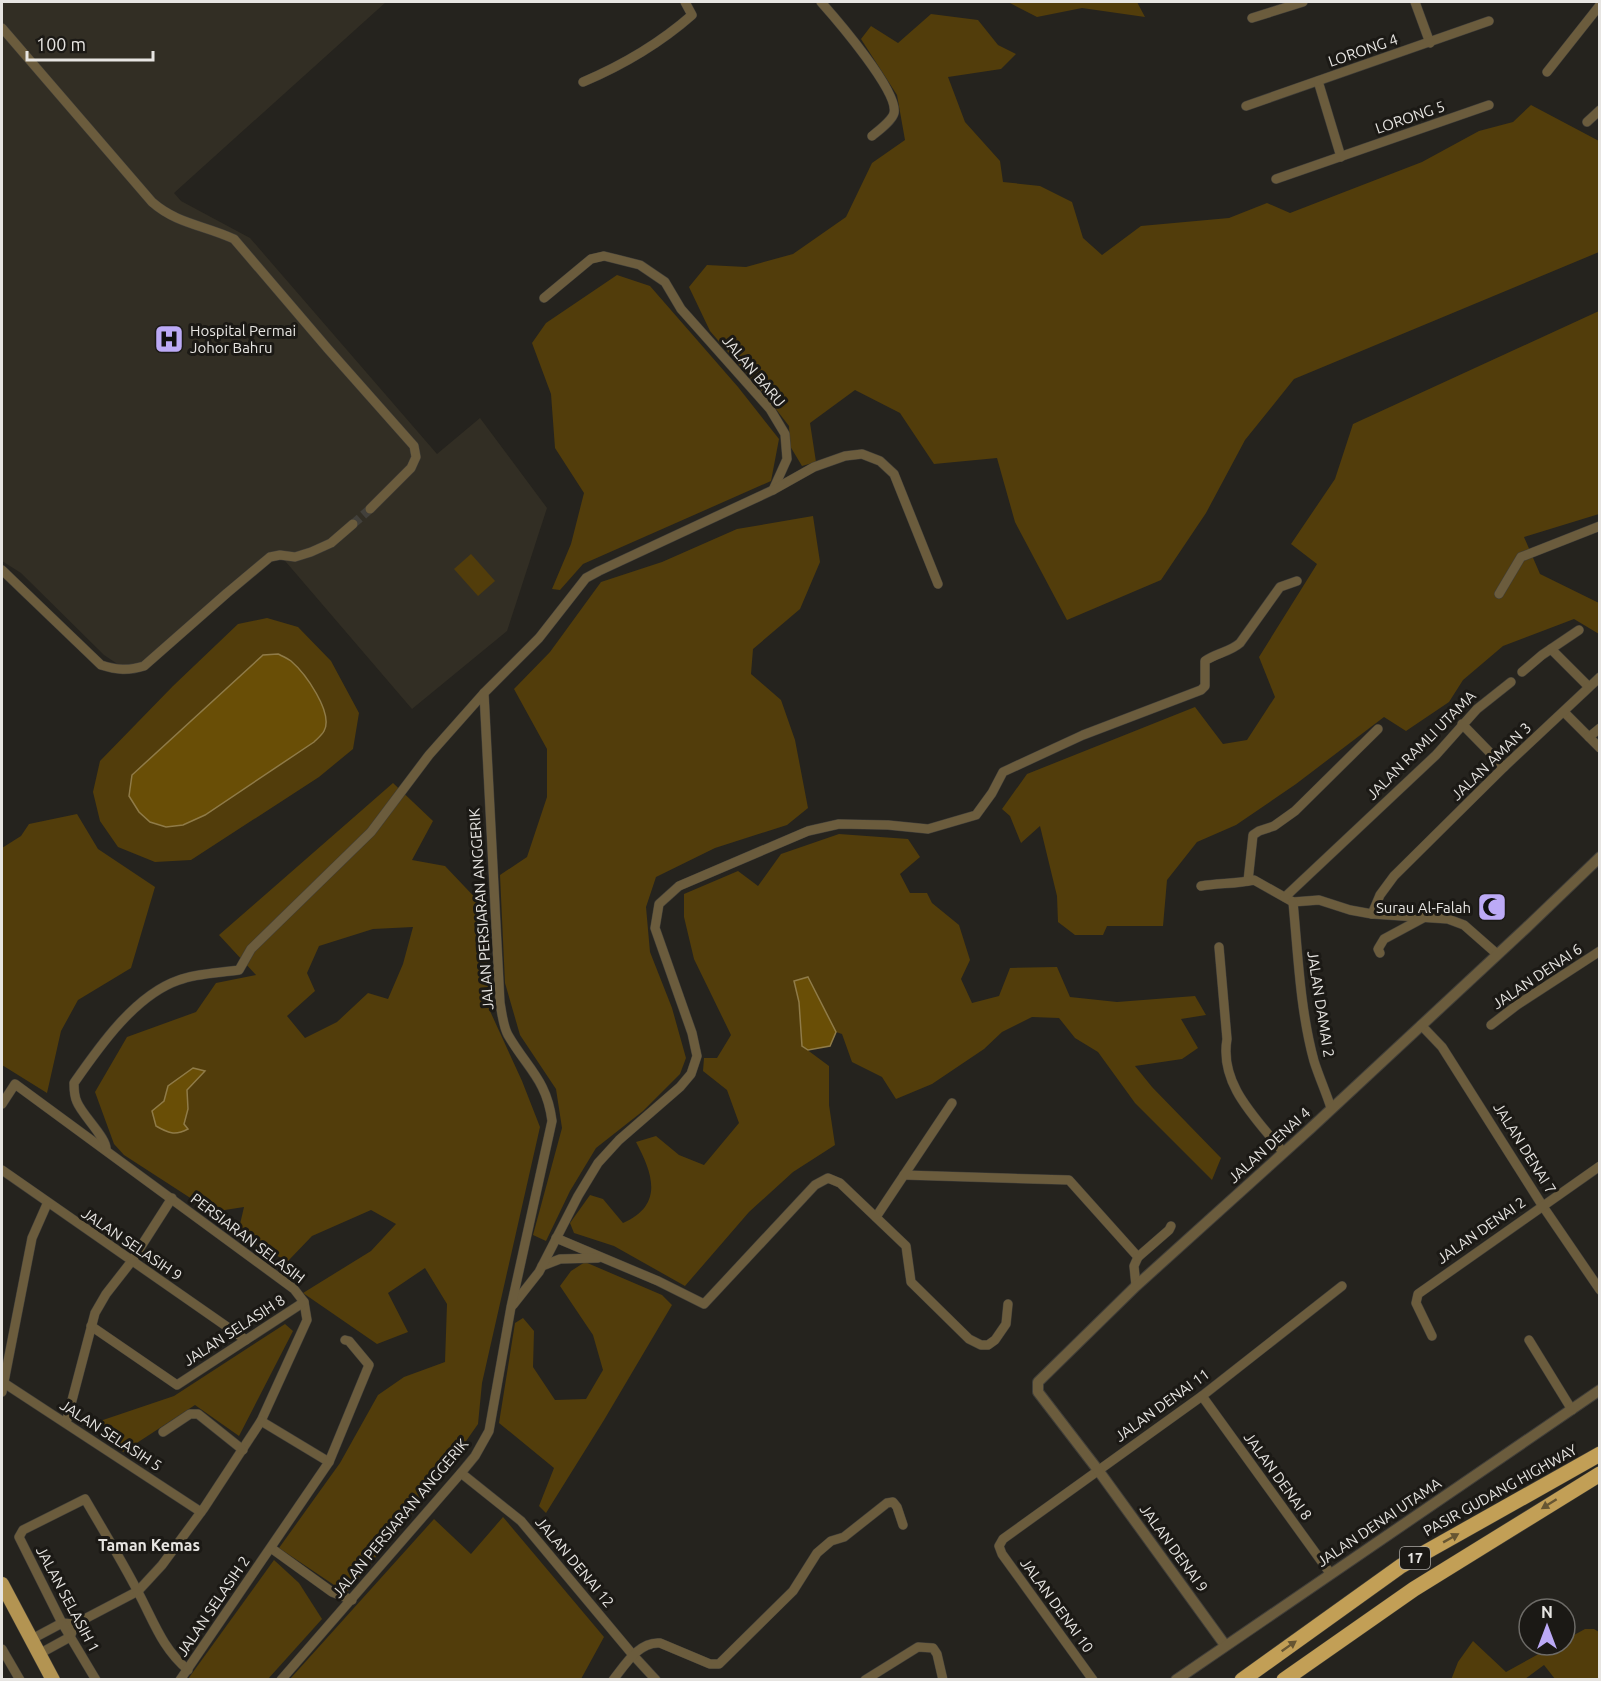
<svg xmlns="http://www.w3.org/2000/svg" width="1601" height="1681" font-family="Ubuntu,sans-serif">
<rect width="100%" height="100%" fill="#25231e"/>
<polygon fill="#322e24" points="2,2 386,2 174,193 181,201 250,238 437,454 480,418 547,508 507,631 412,709 280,555 161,652 139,665 119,665 104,655 21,573 2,561"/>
<g fill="#523d0b" fill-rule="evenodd">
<polygon points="1008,2 1137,2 1145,17 1082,8 1037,17"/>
<polygon points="931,14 978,20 998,45 1016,54 1001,69 948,77 965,122 1000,161 1003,182 1040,186 1072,202 1083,238 1102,255 1141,226 1229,218 1267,203 1290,213 1422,162 1479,131 1513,122 1531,105 1599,141 1599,252 1294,379 1245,440 1206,513 1161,580 1067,620 1015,522 997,458 934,464 900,413 855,390 810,423 816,462 802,466 790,446 789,426 765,395 710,331 689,287 707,265 746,267 793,254 846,217 872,163 905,140 897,95 861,39 871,26 898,43"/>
<polygon points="617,275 650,286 738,387 779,439 771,481 583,564 560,590 552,589 571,544 584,493 555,448 551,394 532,343 546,323"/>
<polygon points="1599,311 1599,514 1524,537 1540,574 1599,603 1599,634 1574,619 1503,646 1463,680 1449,702 1406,731 1384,717 1296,784 1236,825 1197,842 1167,880 1163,926 1107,926 1103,935 1075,935 1058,922 1057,896 1040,826 1021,843 1010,816 1002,809 1027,774 1195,707 1223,744 1247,740 1275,697 1259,657 1317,564 1291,544 1335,479 1353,424"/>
<polygon points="813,516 820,562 800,609 753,649 751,674 781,700 795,740 808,808 787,825 715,848 656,877 646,907 650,952 672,1008 686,1058 680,1074 643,1111 596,1148 570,1191 546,1241 533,1235 562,1128 556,1089 520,1035 505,983 500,875 527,857 547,797 547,749 514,689 550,652 601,582 662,562 737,529"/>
<polygon points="471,554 495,581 478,596 454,569"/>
<path d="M267 618 298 627 331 661 359 713 353 749 319 777 191 860 155 862 118 847 100 821 93 792 100 761 173 686 238 624ZM263 655 289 660 299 670 322 703 314 742 205 815 183 825 132 775Z"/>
<path d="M393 783 433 821 412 860 445 866 483 906 490 1011 522 1081 540 1127 482 1383 478 1424 436 1484 346 1593 279 1548 340 1463 378 1395 404 1377 445 1362 447 1304 425 1268 388 1293 408 1332 377 1344 303 1293 371 1251 396 1224 371 1210 312 1236 288 1261 237 1237 244 1207 212 1212 124 1155 114 1144 95 1092 127 1037 196 1012 216 983 256 975 219 935ZM413 927 403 964 388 999 368 993 337 1022 305 1038 287 1016 315 991 307 973 319 946 373 929ZM205 1071 187 1090 188 1109 184 1124 188 1129 152 1111Z"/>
<polygon points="77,814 98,849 155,887 131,968 78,1000 61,1031 47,1093 2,1065 2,848 21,836 29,824"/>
<path d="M839 834 908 839 920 857 900 874 910 893H927L932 903 959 925 970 960 961 979 972 1003 999 996 1010 968 1057 967 1070 997 1117 1002 1195 996 1206 1015 1181 1019 1198 1048 1182 1059 1135 1066 1152 1087 1221 1158 1212 1180 1135 1103 1098 1052 1075 1038 1059 1018 1032 1017 1002 1032 984 1049 932 1084 896 1099 882 1077 852 1062 842 1034 836 1032 808 978 794 982 799 1002 802 1046 829 1066V1105L835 1145 793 1172 749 1212 685 1286 614 1246 574 1233 570 1223 590 1195 603 1199 623 1223C664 1205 653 1174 636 1142L656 1136 679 1155 704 1165 739 1123 727 1090 703 1071 704 1058H717L731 1035 694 959 684 917V894L738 871 758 886 781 854Z"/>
<polygon points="585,1262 662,1295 672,1305 604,1420 546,1513 539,1506 554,1468 499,1423 515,1323 523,1318 534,1331 533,1367 555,1400 586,1399 603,1370 593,1335 560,1286 571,1271"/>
<polygon points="285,1324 293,1331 239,1436 195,1405 123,1452 100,1421 174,1396"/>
<polygon points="503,1517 604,1637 581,1679 290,1679 434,1519 471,1554"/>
<polygon points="274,1560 299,1583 322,1619 268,1679 188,1679"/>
<polygon points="1585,1629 1594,1629 1599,1632 1599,1679 1555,1679 1544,1665 1525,1679 1451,1680 1458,1662 1473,1641 1506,1672 1555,1645 1565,1645 1565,1640"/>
</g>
<g fill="#694e06" stroke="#8f7b48" stroke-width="1.5">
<path d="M278 654C282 656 287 658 291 661 305 673 334 713 324 731 322 735 317 739 314 742L205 815 183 825 166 827 150 822 139 812 129 796 132 775 263 655Z"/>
<polygon points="808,977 836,1032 830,1046 808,1050 802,1046 799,1002 794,981"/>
<path d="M193 1068 205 1071 187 1090 188 1109 184 1124 188 1129C175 1136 168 1133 156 1126L152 1111 164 1101 168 1086Z"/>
</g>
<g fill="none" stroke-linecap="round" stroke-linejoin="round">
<polyline stroke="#42403b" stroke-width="9" stroke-dasharray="9 4.5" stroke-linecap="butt" points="353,524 370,509"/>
<g stroke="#403e39" stroke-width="10">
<g id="minor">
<path d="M821 2C837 20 899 92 894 113 892 121 878 131 872 136"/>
<polyline points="1415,2 1430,43"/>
<polyline points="1252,18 1303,2"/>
<path d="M2 28 152 202C177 224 204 225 234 239L328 349 414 446 416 457 411 468 370 509"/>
<polyline points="1547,72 1600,5"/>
<polyline points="1318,81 1341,157"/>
<path d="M583 82C623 65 659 44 692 15L685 2"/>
<polyline points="1246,106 1489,21"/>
<polyline points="1587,122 1600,110"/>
<polyline points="1276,179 1489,105"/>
<polyline points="544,298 591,259 604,256 640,265 665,282 681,309 770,409 785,434 787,459 773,490"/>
<path d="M2 570 101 665C117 670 128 671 144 666L227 593 270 557 280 555 295 557 311 552 331 543 353 524"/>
<polyline points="1499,594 1521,557 1600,526"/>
<polyline points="1551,649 1588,686"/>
<polyline points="1522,672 1542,655 1579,630"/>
<polyline points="1564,712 1600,748"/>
<polyline points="1462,724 1504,767"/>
<polyline points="1589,737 1600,728"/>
<polyline points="1248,881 1253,835 1259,831 1274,826 1295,811 1378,729"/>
<path d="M1201 886C1219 883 1236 884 1254 880L1293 902 1319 900 1350 910 1372 914 1448 919 1464 925 1497 954"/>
<polyline points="1285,897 1436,755 1477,709 1511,682"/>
<path d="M1293 902C1298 954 1300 1010 1314 1061 1319 1077 1326 1092 1331 1108"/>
<polyline points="1372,914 1380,895 1394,876 1504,767 1600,677"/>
<path d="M1219 947 1227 1039C1219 1085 1257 1119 1283 1152"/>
<polyline points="1380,953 1378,949 1384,939 1423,918"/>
<polyline points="1421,1025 1442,1047 1542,1205 1600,1290"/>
<polyline points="1491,1025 1517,1005 1600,951"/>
<polyline points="2,1104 15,1084 294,1289 304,1302 307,1320 261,1421 204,1508 162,1565 138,1591 75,1624 62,1623 32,1639"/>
<path d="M106 1150C108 1139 82 1115 77 1102 74 1096 74 1090 74 1083 99 1047 135 995 179 980 197 973 219 973 239 970L251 949 371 832 429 755 484 693"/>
<polyline points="2,1170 246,1340"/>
<polyline points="904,1175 1069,1180 1138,1257 1134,1266 1136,1286"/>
<polyline points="876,1217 952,1103"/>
<polyline points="556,1238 658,1281 704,1304 815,1185 828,1178 840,1183 906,1246 911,1282 969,1339 981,1345 988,1345 995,1340 1006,1324 1008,1304"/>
<polyline points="1138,1257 1169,1230 1171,1226"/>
<polyline points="542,1266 560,1259 598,1258"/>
<path d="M513 1305 539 1272 578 1196 598 1163 619 1140 680 1087 691 1074 697 1056 692 1033 655 928 659 904 679 886 808 831 839 824 888 825 928 829 976 815 992 793 1003 772 1083 735 1201 690 1205 686V661C1216 653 1230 652 1240 643L1280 587 1297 581"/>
<polyline points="91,1326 177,1385 304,1302"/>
<polyline points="1432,1336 1416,1303 1418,1294 1600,1166"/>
<polyline points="1529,1340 1572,1410"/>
<polyline points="4,1383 201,1512"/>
<polyline points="2,1392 32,1238 47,1204"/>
<polyline points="1202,1396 1330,1573"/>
<polyline points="261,1421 329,1462"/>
<polyline points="66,1423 95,1313 106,1294 131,1262 172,1198"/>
<polyline points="163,1432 190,1414 198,1414 243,1450"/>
<polyline points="461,1473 521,1521 633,1655 656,1680"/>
<polyline points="271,1548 332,1592 352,1600"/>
<polyline points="2,1649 20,1680"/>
<polyline points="39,1654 70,1637 72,1632"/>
<path d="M96 1680 62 1623 19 1537 23 1530 85 1499C103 1530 122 1561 138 1592 154 1622 162 1648 188 1670"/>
<polyline points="180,1680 329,1462 369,1365 349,1341 345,1340"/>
<path d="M281 1680 461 1473 475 1456 489 1431 511 1307 552 1121C547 1080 527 1068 508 1035 503 1026 502 1013 500 1003L484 693 539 638 586 578 599 571 773 490 814 467 845 456 862 454 880 461 894 474 938 584"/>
<path d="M613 1680C625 1665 639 1641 660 1643L710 1664H719L793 1591 817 1553 831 1541 844 1537 887 1503 893 1502 897 1507 903 1525"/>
<polyline points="865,1680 918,1647 933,1648 937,1654 943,1680"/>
<polyline points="1093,1680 1002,1554 999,1546 1003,1539 1202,1396 1342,1286"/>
</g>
</g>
<g stroke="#403e39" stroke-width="12">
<g id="tertiary">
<polyline points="1225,1645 1098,1470 1038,1392 1038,1382 1136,1286 1311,1128 1525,929 1600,857"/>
<polyline points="1176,1680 1600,1390"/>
</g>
</g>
<g stroke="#403e39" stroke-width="15">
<polyline id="primary" points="2,1584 53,1680"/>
</g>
<g stroke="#403e39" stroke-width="16">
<g id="trunk">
<polyline points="1242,1680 1401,1566 1600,1454"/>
<polyline points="1284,1680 1414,1589 1600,1474"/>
</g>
</g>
<use href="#minor" stroke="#6b5c3d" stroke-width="9"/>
<use href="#tertiary" stroke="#6b5c3d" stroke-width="10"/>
<use href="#primary" stroke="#b39452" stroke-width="14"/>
<use href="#trunk" stroke="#c29f56" stroke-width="15"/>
</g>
<defs><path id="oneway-solid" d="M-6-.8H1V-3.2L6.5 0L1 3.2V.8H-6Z" transform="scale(1.5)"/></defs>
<g fill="#665532">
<use href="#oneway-solid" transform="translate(1549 1504) rotate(148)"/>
<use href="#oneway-solid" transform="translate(1451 1538) rotate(-29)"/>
<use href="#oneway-solid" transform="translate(1289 1646) rotate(-35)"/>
</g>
<defs>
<g id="hospital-square" transform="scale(1.5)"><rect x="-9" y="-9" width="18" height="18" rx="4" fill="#bcaaf6" stroke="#1b1915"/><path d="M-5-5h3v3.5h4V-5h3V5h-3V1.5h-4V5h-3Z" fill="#111"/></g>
<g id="mosque-square" transform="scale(1.5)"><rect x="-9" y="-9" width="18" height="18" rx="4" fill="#bcaaf6" stroke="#1b1915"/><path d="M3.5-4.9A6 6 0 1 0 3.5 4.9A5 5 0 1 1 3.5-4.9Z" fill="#111"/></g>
</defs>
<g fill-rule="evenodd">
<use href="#hospital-square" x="169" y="339"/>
<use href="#mosque-square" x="1492" y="907"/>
</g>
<g text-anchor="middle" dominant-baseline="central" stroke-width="6" stroke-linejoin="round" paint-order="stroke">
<rect fill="#1b1915" stroke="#aaa8a4" stroke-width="1.5" x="1400" y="1547" width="30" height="22" rx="4.5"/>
<g font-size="14" font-weight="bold" fill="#e7e5e2">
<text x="1415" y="1558">17</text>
</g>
<g font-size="15" fill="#e7e5e2" stroke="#1b1915">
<text transform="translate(1363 50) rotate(-19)">LORONG 4</text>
<text transform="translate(1410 117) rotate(-19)">LORONG 5</text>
<text transform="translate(754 371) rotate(50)">JALAN BARU</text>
<text transform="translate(1421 745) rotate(-45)">JALAN RAMLI UTAMA</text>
<text transform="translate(1491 761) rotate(-44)">JALAN AMAN 3</text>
<text transform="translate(481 909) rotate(-94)">JALAN PERSIARAN ANGGERIK</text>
<text transform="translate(1537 976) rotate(-34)">JALAN DENAI 6</text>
<text transform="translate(1321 1004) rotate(81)">JALAN DAMAI 2</text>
<text transform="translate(1269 1145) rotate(-42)">JALAN DENAI 4</text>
<text transform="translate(1525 1148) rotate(58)">JALAN DENAI 7</text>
<text transform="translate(1481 1230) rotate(-35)">JALAN DENAI 2</text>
<text transform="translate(248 1238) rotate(37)">PERSIARAN SELASIH</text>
<text transform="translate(132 1244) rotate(34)">JALAN SELASIH 9</text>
<text transform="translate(234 1330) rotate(-33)">JALAN SELASIH 8</text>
<text transform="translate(1162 1405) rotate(-36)">JALAN DENAI 11</text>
<text transform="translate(111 1435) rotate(33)">JALAN SELASIH 5</text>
<text transform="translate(1278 1476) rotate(54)">JALAN DENAI 8</text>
<text transform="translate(1500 1490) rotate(-29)">PASIR GUDANG HIGHWAY</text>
<text transform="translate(400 1518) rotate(-50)">JALAN PERSIARAN ANGGERIK</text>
<text transform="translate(1379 1522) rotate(-34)">JALAN DENAI UTAMA</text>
<text transform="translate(1174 1548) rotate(54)">JALAN DENAI 9</text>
<text transform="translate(575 1562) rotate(50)">JALAN DENAI 12</text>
<text transform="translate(68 1599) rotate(62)">JALAN SELASIH 1</text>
<text transform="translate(1057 1605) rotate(54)">JALAN DENAI 10</text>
<text transform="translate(213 1606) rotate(-56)">JALAN SELASIH 2</text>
</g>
<g font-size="15" fill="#e7e5e2" stroke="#1b1915" text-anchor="start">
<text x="190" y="330">Hospital Permai<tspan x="190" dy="17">Johor Bahru</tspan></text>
<text x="1471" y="907" text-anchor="end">Surau Al-Falah</text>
</g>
<g font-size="16" font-weight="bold" fill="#e7e5e2" stroke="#1b1915">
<text x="149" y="1545">Taman Kemas</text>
</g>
</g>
<rect width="1601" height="1681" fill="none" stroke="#e7e5e2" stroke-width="6"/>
<g transform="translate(1547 1627)"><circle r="28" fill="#1b1915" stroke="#6d6b67" stroke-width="1.5"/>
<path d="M0-4.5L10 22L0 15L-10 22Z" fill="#bcaaf6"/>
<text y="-9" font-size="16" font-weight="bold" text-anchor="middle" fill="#e7e5e2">N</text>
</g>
<path d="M27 51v9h126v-9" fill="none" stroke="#e7e5e2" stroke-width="3"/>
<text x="36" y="51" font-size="18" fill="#e7e5e2" stroke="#1b1915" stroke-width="4.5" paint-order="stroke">100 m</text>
</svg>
